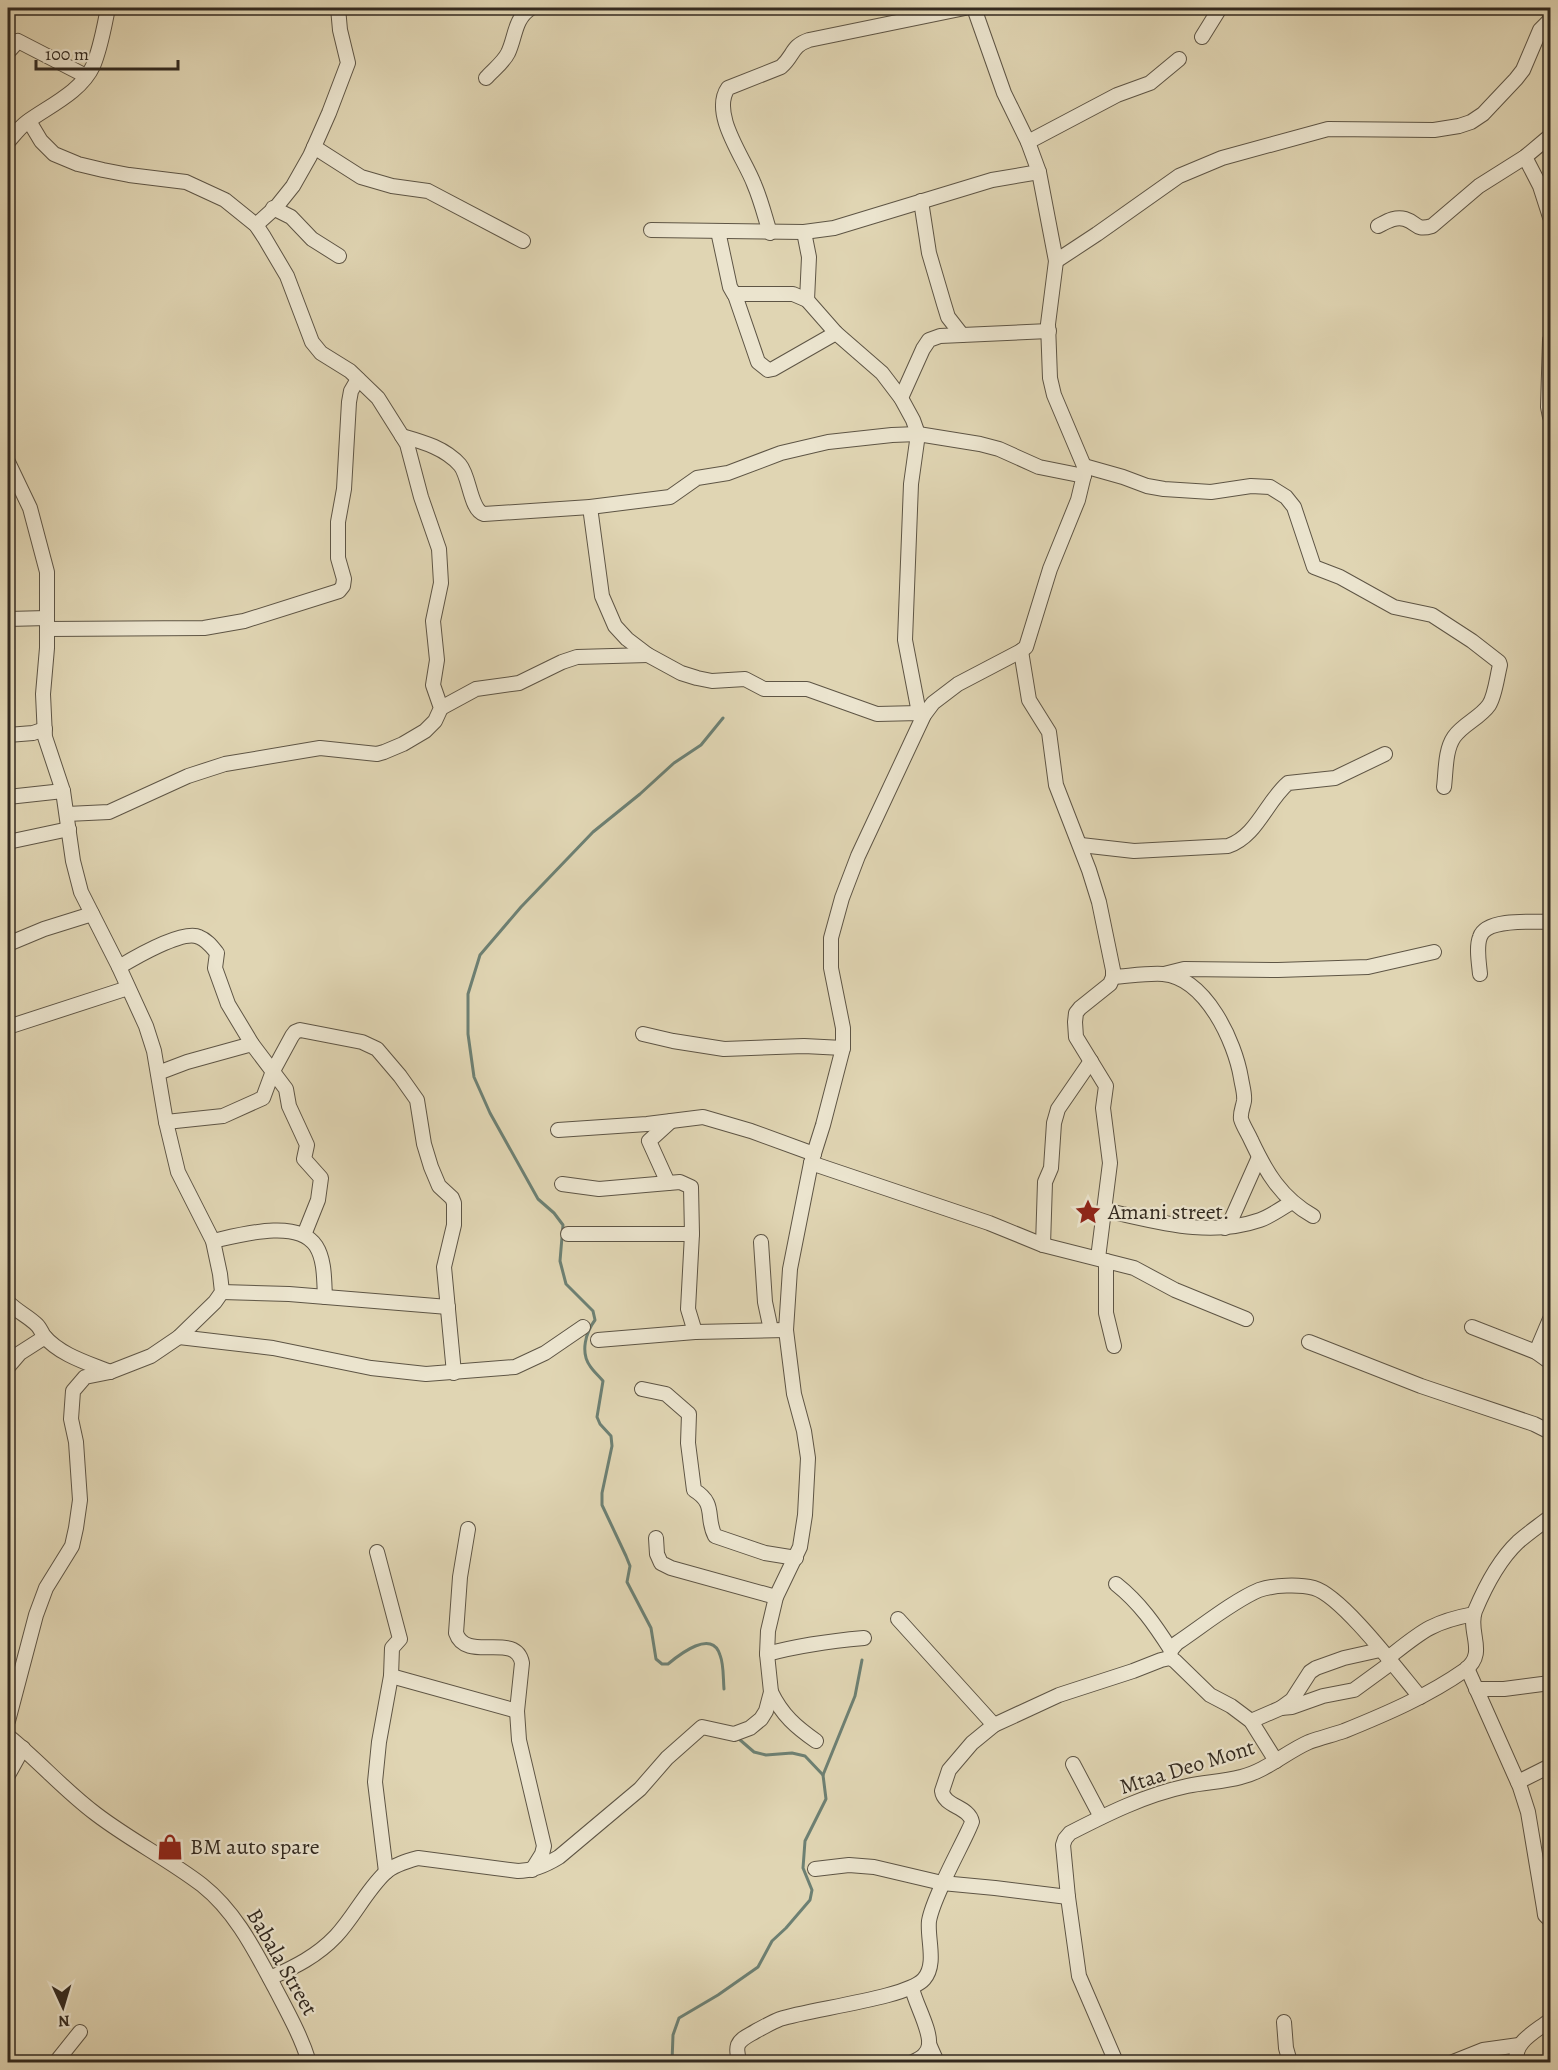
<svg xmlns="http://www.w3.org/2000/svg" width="1558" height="2070" font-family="Alegreya,serif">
<rect width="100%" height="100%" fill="#e0d5b3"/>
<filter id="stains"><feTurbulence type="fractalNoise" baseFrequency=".00333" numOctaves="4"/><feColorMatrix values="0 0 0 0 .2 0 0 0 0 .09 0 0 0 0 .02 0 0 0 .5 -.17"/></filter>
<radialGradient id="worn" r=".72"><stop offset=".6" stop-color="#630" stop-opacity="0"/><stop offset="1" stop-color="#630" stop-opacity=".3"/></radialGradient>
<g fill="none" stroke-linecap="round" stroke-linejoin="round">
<g stroke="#6d8073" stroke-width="3">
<path d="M723 718 701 745 674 763 640 794 593 832 521 907 480 955 468 994V1034L474 1077 490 1113 538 1199 554 1213 563 1225 560 1261 566 1284 593 1311 595 1320C586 1332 580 1352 590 1366 593 1371 599 1376 603 1381L597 1417 600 1424 611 1436 612 1446 602 1493V1505L626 1556 630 1566 627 1582 651 1628 656 1659 662 1664H668C680 1654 712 1629 720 1655 724 1665 723 1678 724 1689"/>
<polyline points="739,1739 754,1752 766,1755 792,1753 805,1756 823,1775"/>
<polyline points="672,2062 673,2035 679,2018 718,1995 758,1967 772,1941 786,1928 810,1900 812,1890 803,1868 805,1841 826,1799 823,1775 855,1696 862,1660"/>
</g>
<g stroke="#5e5545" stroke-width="16">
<g id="minor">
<polyline points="1202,37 1220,8"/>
<polyline points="8,52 18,41 86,76"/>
<path d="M486 78C493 70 503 63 508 53 516 36 514 19 531 8"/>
<polyline points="29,121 41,141 54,154 78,164 103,170 129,175 186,182 225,200 256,225 264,237 287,276 312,342 321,353 350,371 378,398 407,444 421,497 439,549 441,583 433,621 437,660 433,685 441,708 435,721 425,731 403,744 384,752 377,754 320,748 225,764 188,776 109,812 67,814"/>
<path d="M8 142C14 135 20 127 27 122 49 106 81 92 93 66 101 47 104 27 108 8"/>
<polyline points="1028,142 1117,95 1150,83 1179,59"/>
<polyline points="314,147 361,177 392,186 428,191 523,241"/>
<polyline points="1525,157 1540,186 1550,217"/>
<polyline points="921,201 929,253 944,304 948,317 962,335"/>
<polyline points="273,208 291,217 312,239 339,256"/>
<polyline points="256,225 277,206 293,186 310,156 329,113 348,63 340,30 338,8"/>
<path d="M1378 226C1386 222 1395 216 1405 219 1418 223 1415 231 1432 226L1479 186 1525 157 1550 136"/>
<polyline points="651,230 804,232 834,228 992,180 1039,172"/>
<polyline points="718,231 730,287 734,294 793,294 807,300 836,333 882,373 901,398 913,420 918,434 911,484 905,640 919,713"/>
<polyline points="804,232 809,257 807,300"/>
<path d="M770 233C765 217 761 200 754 184 745 159 710 114 728 88L781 67C794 56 791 46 809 40L965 8"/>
<polyline points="1056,261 1097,234 1179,176 1222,158 1328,129 1434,130 1459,126 1471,122 1483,114 1516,79 1523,70 1540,30 1550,20"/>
<polyline points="735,295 758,362 768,370 773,369 836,333"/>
<polyline points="1550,340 1548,407 1550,417"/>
<polyline points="901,398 923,349 929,340 940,336 1049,331"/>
<path d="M402 436C423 442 445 448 460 465 470 477 470 510 484 514L590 507 670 497 697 478 728 473 781 453 828 442 892 435 918 434 980 444 999 449 1039 467 1084 476"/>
<polyline points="8,462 30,508 47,572 47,648 43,694 45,737 63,791 73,861 81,892 119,967 146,1026 154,1051 166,1122 178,1172 213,1241 220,1274 222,1292 215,1302 179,1337 151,1356 110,1372 85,1377 73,1391 71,1419 76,1442 80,1500 76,1528 72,1546 46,1588 36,1615 8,1721"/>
<path d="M1084 466 1123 477 1147 486 1164 489 1211 492 1251 486 1270 487 1286 497 1294 507 1314 567 1340 577 1394 607 1432 615 1472 641 1499 662 1500 665C1497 677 1495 696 1489 705 1480 718 1463 724 1454 737 1445 750 1446 771 1444 787"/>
<polyline points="590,507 602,596 615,626 627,639 648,655 681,673 697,678 712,681 745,679 764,689 807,689 877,714 919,713 924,715"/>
<polyline points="8,619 47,618"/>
<polyline points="47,629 204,628 244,621 339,591 343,586 344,579 338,558 338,522 344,489 349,402 351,391 358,379"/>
<polyline points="1021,651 1029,700 1049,732 1056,785 1089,870 1099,902 1113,970 1113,977 1110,984 1080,1008 1076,1013 1075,1022 1076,1037 1106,1086 1103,1108 1110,1163 1098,1258"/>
<polyline points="441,708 476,689 519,683 562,662 577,657 648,655"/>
<polyline points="8,735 33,733 45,729"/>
<polyline points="8,797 63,791"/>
<polyline points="8,842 69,829"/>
<path d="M1081 845 1134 851 1228 846C1257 836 1266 802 1288 783L1335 778 1385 754"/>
<polyline points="8,944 44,929 92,914"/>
<path d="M119 967C134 958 183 929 199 937 207 940 212 947 217 953L215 968 228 1004 252 1044"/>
<polyline points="1164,974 1184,969 1278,970 1368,967 1434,952"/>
<path d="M1480 974C1479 963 1476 947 1480 937 1486 918 1534 922 1550 922"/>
<path d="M1113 977C1129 976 1147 973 1163 974 1206 978 1235 1042 1241 1078 1242 1085 1245 1094 1244 1101 1243 1107 1240 1113 1241 1119 1243 1126 1248 1133 1251 1140 1266 1172 1281 1198 1313 1216"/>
<polyline points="8,1027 128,988"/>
<polyline points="643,1034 673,1041 724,1049 804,1046 843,1048"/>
<polyline points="158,1073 187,1062 252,1044 286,1089 289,1106 307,1145 304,1159 321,1178 318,1200 304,1235"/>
<polyline points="166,1122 223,1116 263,1098 273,1071 292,1036 295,1032 300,1030 362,1042 377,1049 400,1076 417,1100 424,1144 431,1167 439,1186 452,1198 454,1203 454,1225 444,1267 454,1373"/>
<polyline points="558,1130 647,1124 703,1117 751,1131 814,1154"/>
<polyline points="811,1163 989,1223 1043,1245 1134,1268 1175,1290 1246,1319"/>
<polyline points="668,1183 649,1141 671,1121"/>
<polyline points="562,1184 599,1189 680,1182 691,1187 692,1234 688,1309 695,1332"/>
<path d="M1104 1210C1156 1221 1208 1238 1260 1220 1271 1216 1282 1208 1292 1202"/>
<polyline points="1225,1228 1231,1220 1259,1157"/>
<polyline points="568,1234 692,1234"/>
<path d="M213 1241C240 1235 298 1218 316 1246 325 1260 324 1281 325 1297"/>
<polyline points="761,1242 765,1302 771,1330"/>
<polyline points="1043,1245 1045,1182 1051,1168 1054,1123 1058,1109 1091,1061"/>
<polyline points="1106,1261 1106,1313 1114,1346"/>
<polyline points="222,1292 289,1294 448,1307"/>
<path d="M8 1302C16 1311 28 1316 37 1325 40 1328 42 1333 44 1336 60 1355 88 1363 110 1372"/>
<polyline points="1472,1327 1536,1352 1550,1362"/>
<polyline points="179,1337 273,1348 371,1368 426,1374 515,1367 545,1353 583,1327"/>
<polyline points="598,1340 695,1332 786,1330"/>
<polyline points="1309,1342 1421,1386 1534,1424 1550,1432"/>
<polyline points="1536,1352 1550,1319"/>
<polyline points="8,1367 20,1353 45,1337"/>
<path d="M642 1389 666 1394 689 1414 688 1443 694 1490C717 1504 705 1517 715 1536L765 1553 796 1558"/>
<path d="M468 1529 460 1577 456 1633C466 1663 516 1631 522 1663L517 1711 519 1740 544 1846 542 1854 532 1870"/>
<polyline points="656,1538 657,1554 661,1563 671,1568 776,1597"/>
<polyline points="377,1552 400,1639 392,1648 391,1676 379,1742 375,1782 386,1872"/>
<path d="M1116 1584C1140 1603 1155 1625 1171 1650"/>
<polyline points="898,1619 994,1725"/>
<path d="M767 1654C800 1645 830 1641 864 1638"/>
<path d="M1170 1658 1171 1650 1177 1643C1201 1627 1233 1601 1259 1590 1274 1585 1299 1584 1314 1588 1342 1596 1399 1672 1420 1697"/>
<path d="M1388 1658C1421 1632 1431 1622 1474 1614"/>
<polyline points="1467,1668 1520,1787 1528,1812 1544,1908 1545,1915 1550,1920"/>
<polyline points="391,1676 517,1711"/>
<polyline points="1476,1689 1504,1689 1550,1683"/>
<path d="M771 1692C782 1715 796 1727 816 1741"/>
<polyline points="1281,1708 1292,1700 1310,1672 1316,1668 1344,1658 1380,1650"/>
<polyline points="1251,1721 1281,1708 1292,1707 1323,1696 1354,1690 1391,1663"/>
<path d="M8 1736C38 1760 65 1791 96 1814 130 1840 168 1859 202 1885 236 1912 255 1951 275 1988 288 2013 301 2036 309 2062"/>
<polyline points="1073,1764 1101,1817"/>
<polyline points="8,1775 23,1748"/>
<polyline points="1518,1782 1550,1766"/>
<polyline points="815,1869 849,1865 874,1867 942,1883 995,1888 1068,1897"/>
<path d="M270 1978C295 1967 317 1956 336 1936 354 1917 366 1891 385 1873 393 1865 407 1861 418 1858L518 1871C533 1871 546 1865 559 1857L640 1789 667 1758 702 1727 734 1734 750 1728 761 1719 766 1711 771 1692 767 1654 768 1631 776 1597 800 1547 805 1515 808 1458 804 1431 794 1394 786 1330 790 1269 811 1163 823 1125 843 1048V1028L831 968V938L842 898 858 856 924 715 933 703 958 684 1021 651 1026 647 1050 569 1078 500 1084 475V466L1054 395 1050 378 1048 324 1056 261 1039 172 1028 142 1004 93 974 8"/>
<path d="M912 1988C915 2003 931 2030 929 2045 928 2054 921 2058 913 2062"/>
<polyline points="1284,2022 1286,2048 1290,2062"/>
<polyline points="929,2044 937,2062"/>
<polyline points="56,2062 80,2032"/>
<path d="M740 2062C738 2057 736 2051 738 2045 741 2038 750 2035 756 2031 764 2027 772 2022 780 2019 809 2009 908 1998 924 1979 937 1964 927 1939 929 1921 931 1909 938 1894 943 1883 946 1874 972 1825 972 1822 969 1806 944 1807 942 1791L949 1770 972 1743 994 1725 1059 1695 1133 1671 1161 1660 1170 1658 1175 1661 1210 1695 1231 1706 1251 1721 1276 1761"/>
<path d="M1116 2062 1079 1976 1068 1897 1063 1845 1065 1839 1070 1833C1107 1814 1145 1795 1187 1786 1205 1782 1223 1782 1241 1777 1266 1771 1286 1752 1309 1742 1320 1738 1332 1735 1344 1731 1386 1714 1428 1696 1465 1670 1488 1653 1467 1632 1475 1611 1485 1587 1499 1560 1518 1542 1528 1533 1540 1525 1550 1517"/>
<polyline points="1453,2062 1483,2050 1519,2045"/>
<path d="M1517 2062C1512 2042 1537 2031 1550 2020"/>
</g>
</g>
<use href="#minor" stroke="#ebe4ce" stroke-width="14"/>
</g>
<defs>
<g id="sight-bare" transform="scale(2.07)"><path d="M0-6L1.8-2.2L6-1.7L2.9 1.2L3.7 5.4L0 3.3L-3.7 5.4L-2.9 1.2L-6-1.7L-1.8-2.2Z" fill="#8f2418" stroke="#ebe4ce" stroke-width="2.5" paint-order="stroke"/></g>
<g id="shop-bare" transform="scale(2.07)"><path d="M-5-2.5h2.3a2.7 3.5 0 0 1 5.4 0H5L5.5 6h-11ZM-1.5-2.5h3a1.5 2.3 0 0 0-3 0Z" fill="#8f2418" stroke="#ebe4ce" stroke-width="2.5" paint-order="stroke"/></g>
</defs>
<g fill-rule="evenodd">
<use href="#sight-bare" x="1088" y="1212"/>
<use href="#shop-bare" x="170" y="1847"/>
</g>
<g text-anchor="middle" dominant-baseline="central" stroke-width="4.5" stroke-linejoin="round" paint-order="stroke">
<g font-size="22" fill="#332a20" stroke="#ebe4ce" text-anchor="start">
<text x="1108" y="1212">Amani street.</text>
<text x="190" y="1847">BM auto spare</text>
</g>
<g font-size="22" fill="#332a20" stroke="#ebe4ce">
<text transform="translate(1187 1767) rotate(-17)">Mtaa Deo Mont</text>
<text transform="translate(282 1962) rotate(60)">Babala Street</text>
</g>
</g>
<rect width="1558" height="2070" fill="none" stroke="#e0d5b3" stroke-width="30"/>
<rect x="9" y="9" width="1540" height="2052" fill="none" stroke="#332a20" stroke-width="3"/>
<rect x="15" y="15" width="1528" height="2040" fill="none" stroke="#332a20" stroke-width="1.5"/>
<g transform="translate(63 2007) rotate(176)" stroke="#ebe4ce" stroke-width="4.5" paint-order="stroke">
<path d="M0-4.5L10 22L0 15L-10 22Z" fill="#332a20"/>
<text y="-9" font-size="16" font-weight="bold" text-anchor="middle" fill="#332a20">N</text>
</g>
<path d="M36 60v9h142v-9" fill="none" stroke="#332a20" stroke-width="3"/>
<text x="45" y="60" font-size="18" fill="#332a20" stroke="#ebe4ce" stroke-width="4.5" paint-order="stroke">100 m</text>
<rect width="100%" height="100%" filter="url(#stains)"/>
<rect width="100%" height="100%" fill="url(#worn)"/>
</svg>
